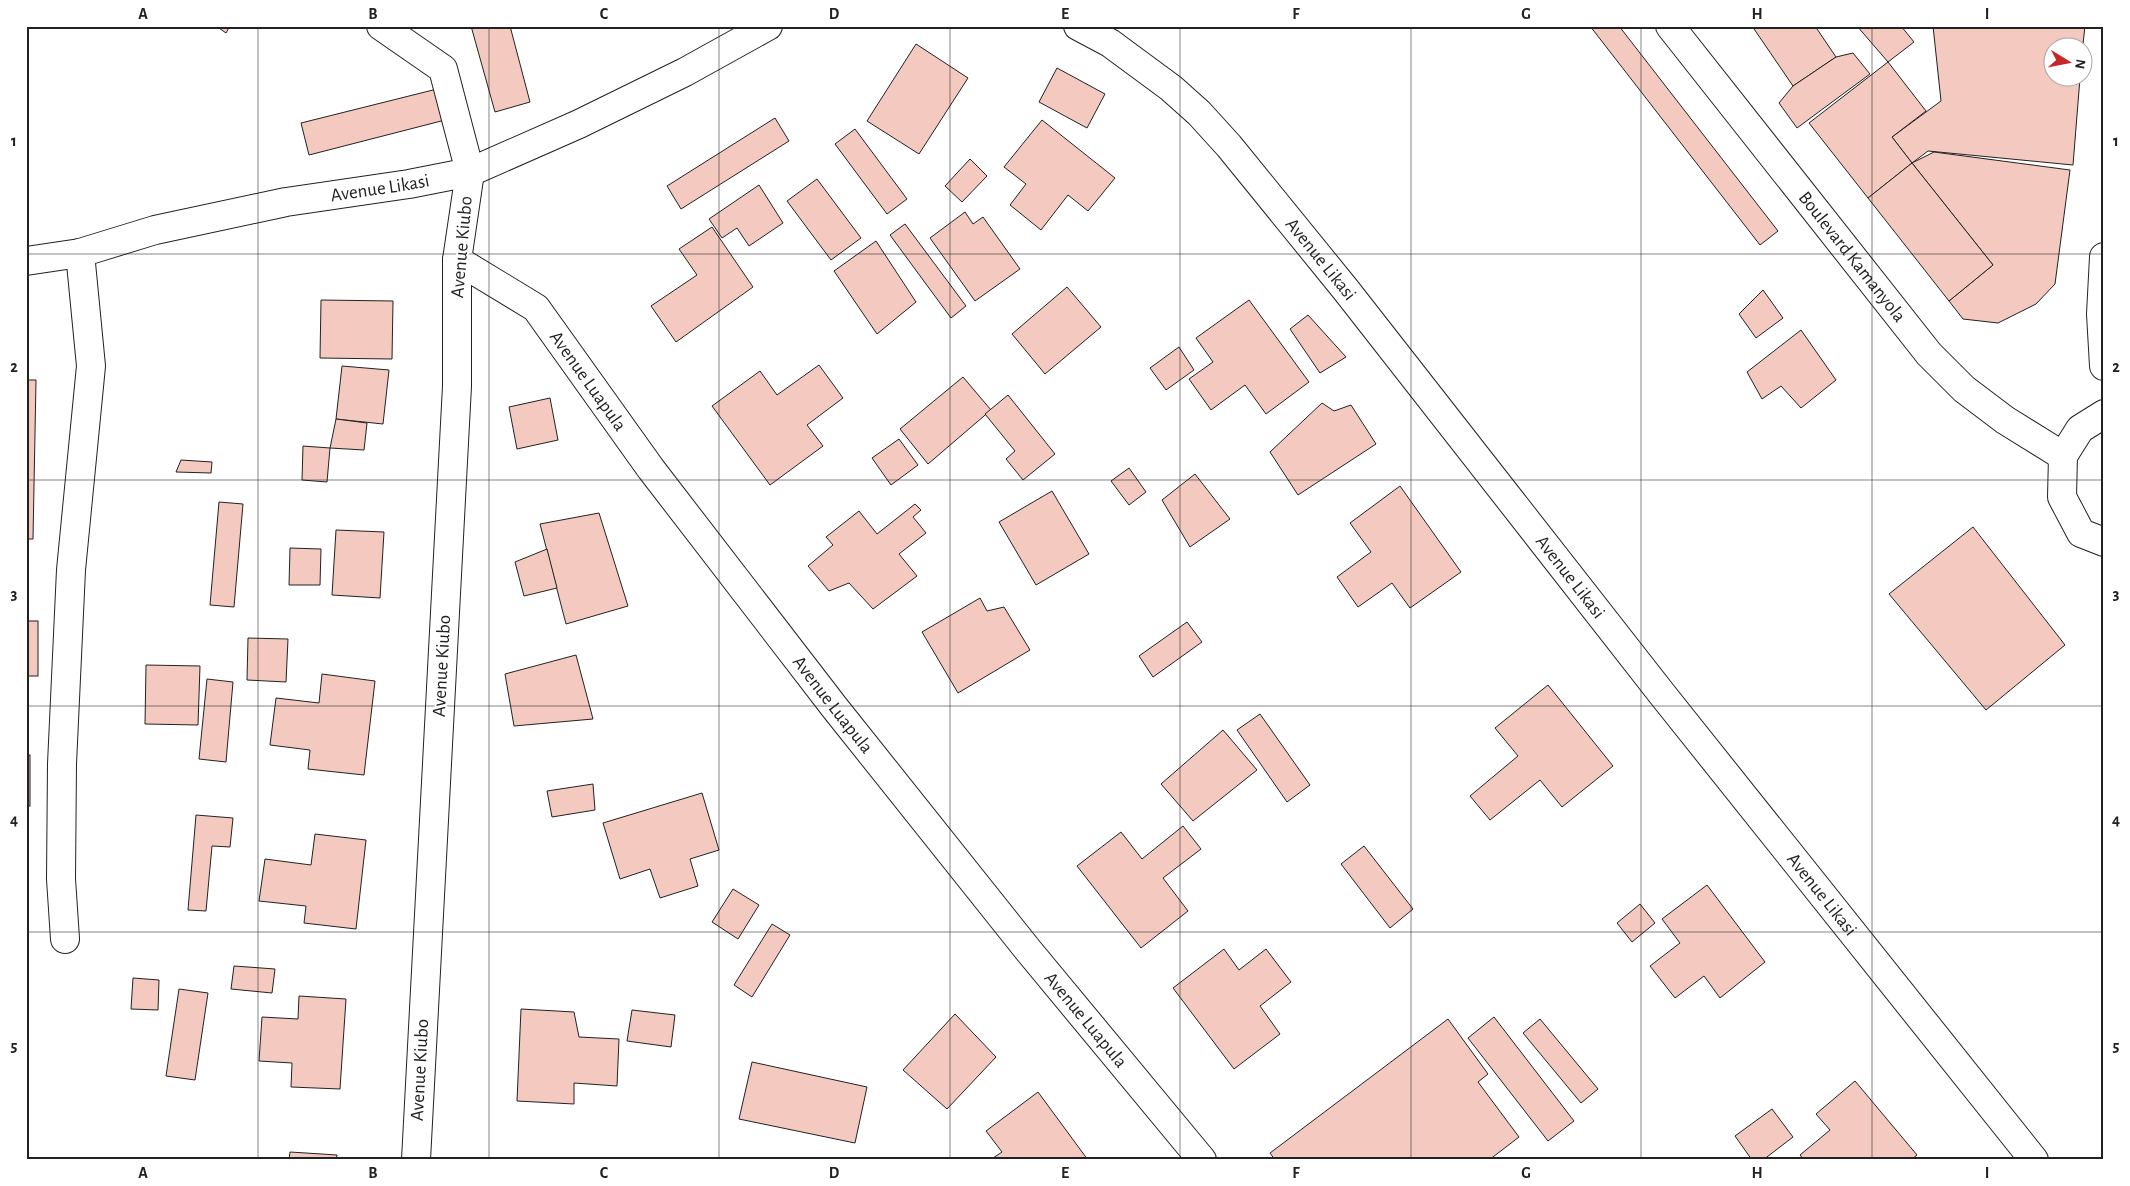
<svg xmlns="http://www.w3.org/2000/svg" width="2130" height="1186" font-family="'Alegreya Sans',sans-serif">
<rect width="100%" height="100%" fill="#fff"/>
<g fill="#f3c9c0" stroke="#222">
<polygon points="216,26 230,26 226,33"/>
<polygon points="471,26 510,26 530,102 495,112"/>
<polygon points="1590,26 1619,26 1778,231 1760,245"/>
<polygon points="1752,26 1815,26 1836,57 1793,86"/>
<polygon points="1857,26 1901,26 1914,42 1888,62"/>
<polygon points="1933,26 2085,26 2082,53 2082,48 2052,48 2052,78 2080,78 2073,165 1928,151 1912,163 1892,137 1941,101"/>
<polygon points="916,44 968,78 919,154 867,121"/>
<polygon points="1853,53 1870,74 1797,128 1779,103 1793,86 1836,57"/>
<polygon points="1888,62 1926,111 1892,137 1912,163 1868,198 1809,123"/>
<polygon points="1057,68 1105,94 1087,128 1039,102"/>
<polygon points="441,88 449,119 309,155 301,123"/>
<polygon points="775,118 789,141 681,209 667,186"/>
<polygon points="1042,120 1115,178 1088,211 1068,195 1041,230 1010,205 1026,184 1004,167"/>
<polygon points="855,129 907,199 887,214 835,144"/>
<polygon points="1934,152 2070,170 2055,284 2036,304 1998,323 1963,319 1949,301 1993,265 1912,163"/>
<polygon points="970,159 987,176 962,202 945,186"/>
<polygon points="1912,163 1993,265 1949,301 1868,198"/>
<polygon points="817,179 861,238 831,260 787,201"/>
<polygon points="759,185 783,223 749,246 737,228 722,238 709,219"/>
<polygon points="965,212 973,224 983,217 1020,269 975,301 930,238"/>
<polygon points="905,224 966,306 951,318 890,235"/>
<polygon points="712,227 753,287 676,342 651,306 697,275 679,249"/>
<polygon points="876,241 916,302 877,334 834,271"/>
<polygon points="1067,287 1101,327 1045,374 1012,334"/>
<polygon points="1763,290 1783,318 1756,338 1739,314"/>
<polygon points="321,300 393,301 392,359 320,358"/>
<polygon points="1249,300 1309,382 1266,414 1245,385 1211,410 1189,379 1213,362 1196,338"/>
<polygon points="1308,315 1346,357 1320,373 1290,329"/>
<polygon points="1801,330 1836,380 1801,408 1781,386 1762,399 1747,372"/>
<polygon points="1179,347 1194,370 1166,390 1150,368"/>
<polygon points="819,365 843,398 807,425 823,446 770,485 712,406 760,371 777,395"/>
<polygon points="342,366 389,370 383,424 336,419"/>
<polygon points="963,377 991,410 928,464 900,429"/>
<polygon points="26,380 36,380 33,539 26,539"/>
<polygon points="1008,395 1055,454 1023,480 1006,459 1015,451 985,414"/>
<polygon points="550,398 558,440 517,449 509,407"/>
<polygon points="1322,403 1334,411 1351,405 1376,444 1298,495 1270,452"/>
<polygon points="336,419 367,423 364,450 330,448"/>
<polygon points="899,439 918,465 891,485 872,458"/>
<polygon points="303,446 330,448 327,482 302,480"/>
<polygon points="181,460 212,462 211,473 176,472"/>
<polygon points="1129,468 1146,492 1129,505 1111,481"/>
<polygon points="1195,474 1230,519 1190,547 1162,500"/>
<polygon points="1400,486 1461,572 1410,608 1392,583 1358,607 1337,577 1371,552 1350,523"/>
<polygon points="1052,491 1089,554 1036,585 999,522"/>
<polygon points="219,502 243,504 234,607 210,605"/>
<polygon points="915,504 921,510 913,517 926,533 899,554 917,576 873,609 849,583 829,591 808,566 833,545 826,537 859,511 877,534"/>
<polygon points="599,513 628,606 566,624 540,524"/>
<polygon points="1973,527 2065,645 1986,710 1889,594"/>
<polygon points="336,530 384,532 380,598 332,595"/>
<polygon points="290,548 321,549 320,585 289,585"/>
<polygon points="547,549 557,588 524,596 515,562"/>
<polygon points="980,598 987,611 1004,607 1030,650 958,693 922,632"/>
<rect x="26" y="621" width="12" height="55"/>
<polygon points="1187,622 1202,642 1153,677 1139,656"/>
<polygon points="248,638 288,639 286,682 247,680"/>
<polygon points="576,655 593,719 514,726 505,674"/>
<polygon points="146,665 200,666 198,725 145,724"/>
<polygon points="322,674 375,681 364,775 308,769 310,750 270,745 276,698 319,703"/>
<polygon points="207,679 233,682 226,762 199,759"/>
<polygon points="1548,685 1613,766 1562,807 1540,780 1490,820 1470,796 1518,756 1495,728"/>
<polygon points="1260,714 1310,785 1287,802 1237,730"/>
<polygon points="1223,730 1257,770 1193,821 1161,784"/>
<rect x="26" y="755" width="4" height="51"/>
<polygon points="593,784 595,810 552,817 547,791"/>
<polygon points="702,793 719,850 690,859 698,886 660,898 650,869 620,879 603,823"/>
<polygon points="196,815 233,818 230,847 212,846 206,911 188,910"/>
<polygon points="1183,826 1201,849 1163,878 1188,911 1141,948 1077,866 1121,832 1142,859"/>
<polygon points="315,834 366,840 356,929 304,923 306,906 259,901 265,859 311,865"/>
<polygon points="1364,846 1413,909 1390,928 1341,864"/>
<polygon points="1707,885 1765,962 1720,998 1704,976 1675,998 1650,966 1680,943 1662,919"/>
<polygon points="733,889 759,905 738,939 712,922"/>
<polygon points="1640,904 1655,923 1632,942 1617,923"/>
<polygon points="772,924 790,935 752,997 734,985"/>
<polygon points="1224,949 1239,970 1266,949 1291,982 1260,1006 1280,1034 1234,1069 1173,988"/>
<polygon points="234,966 275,969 272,993 231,989"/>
<polygon points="133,978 159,980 158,1010 131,1009"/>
<polygon points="179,989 208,993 195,1080 166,1076"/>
<polygon points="299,996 346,999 340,1089 291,1087 292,1063 259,1061 262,1017 298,1019"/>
<polygon points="521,1009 574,1012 579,1037 619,1039 617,1086 574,1083 574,1104 517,1101"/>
<polygon points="632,1010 675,1015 671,1047 627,1041"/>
<polygon points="955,1014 996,1057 947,1109 903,1070"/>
<polygon points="1494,1017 1574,1121 1548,1141 1468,1038"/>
<polygon points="1448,1019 1488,1074 1478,1082 1519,1137 1489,1160 1275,1160 1270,1153"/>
<polygon points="1540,1019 1598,1089 1581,1103 1523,1033"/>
<polygon points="752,1062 867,1087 855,1143 739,1119"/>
<polygon points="1855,1081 1917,1155 1911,1160 1804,1160 1800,1155 1830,1130 1816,1114"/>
<polygon points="1038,1092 1088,1160 990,1160 1002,1152 986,1131"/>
<polygon points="1772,1109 1793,1137 1763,1160 1752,1160 1735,1136"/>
<polygon points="290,1152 337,1155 336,1160 289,1160"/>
</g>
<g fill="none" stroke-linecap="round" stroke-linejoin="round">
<g stroke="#222" stroke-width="30">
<g id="minor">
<polyline points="381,26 443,69 470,172 457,260 457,386 416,1160"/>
<path id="s1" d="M1078 26 1110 43 1171 88 1199 113 1229 146 1346 290 1662 694 2034 1160"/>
<path id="s2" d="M1670 26 1929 354 1964 389 2005 420 2063 456"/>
<path id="s3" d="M457 260 536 308 651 469 835 708 1028 950 1202 1160"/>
<path id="s4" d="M26 261 80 253 155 230 286 202 409 184 470 172 579 124 685 72 768 26"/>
<polyline points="65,939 61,879 62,764 71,570 91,366 80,253"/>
</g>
</g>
<g stroke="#222" stroke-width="30">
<polyline id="major" points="2104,257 2101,314 2104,366"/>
</g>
<g stroke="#222" stroke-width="30">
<polyline id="highway" points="2104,414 2080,429 2063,456 2062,497 2081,533 2104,542"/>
</g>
<use href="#minor" stroke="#fff" stroke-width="28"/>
<use href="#major" stroke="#fff" stroke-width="28"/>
<use href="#highway" stroke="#fff" stroke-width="28"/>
</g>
<path fill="none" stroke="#222" stroke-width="1" stroke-opacity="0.55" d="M258 26V1160M489 26V1160M719 26V1160M950 26V1160M1180 26V1160M1411 26V1160M1641 26V1160M1872 26V1160M26 254H2104M26 480H2104M26 706H2104M26 932H2104"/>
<g text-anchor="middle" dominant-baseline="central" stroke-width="4" stroke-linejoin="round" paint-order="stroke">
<g font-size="19" fill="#222" stroke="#fff">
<text stroke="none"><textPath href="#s4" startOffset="362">Avenue Likasi</textPath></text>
<text transform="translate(462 247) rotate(-85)">Avenue Kiubo</text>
<text stroke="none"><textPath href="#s2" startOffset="294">Boulevard Kamanyola</textPath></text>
<text stroke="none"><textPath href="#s1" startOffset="340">Avenue Likasi</textPath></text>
<text stroke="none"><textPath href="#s3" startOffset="182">Avenue Luapula</textPath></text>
<text stroke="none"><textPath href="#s1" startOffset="744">Avenue Likasi</textPath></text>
<text transform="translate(442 666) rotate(-87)">Avenue Kiubo</text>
<text stroke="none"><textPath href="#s3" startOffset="588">Avenue Luapula</textPath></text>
<text stroke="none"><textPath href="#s1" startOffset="1149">Avenue Likasi</textPath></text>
<text stroke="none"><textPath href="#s3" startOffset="992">Avenue Luapula</textPath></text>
<text transform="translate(420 1070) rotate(-87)">Avenue Kiubo</text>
</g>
</g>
<rect width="2130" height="1186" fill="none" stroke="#ffffff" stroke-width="55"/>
<g transform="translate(2068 62) rotate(100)"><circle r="24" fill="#ffffff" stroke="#a7a7a7"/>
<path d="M0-4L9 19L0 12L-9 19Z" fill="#c62828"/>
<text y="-8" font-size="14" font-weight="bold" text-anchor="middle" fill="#222222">N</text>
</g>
<rect x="28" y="28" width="2074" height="1130" fill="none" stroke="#222" stroke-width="2"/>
<g font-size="16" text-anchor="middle" font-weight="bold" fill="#222">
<text x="143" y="19">A</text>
<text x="373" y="19">B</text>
<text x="604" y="19">C</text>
<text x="834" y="19">D</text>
<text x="1065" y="19">E</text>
<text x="1296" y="19">F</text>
<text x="1526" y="19">G</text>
<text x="1757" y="19">H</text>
<text x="1987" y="19">I</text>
<text x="14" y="146">1</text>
<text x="2116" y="146">1</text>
<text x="14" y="372">2</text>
<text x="2116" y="372">2</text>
<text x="14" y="599">3</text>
<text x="2116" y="599">3</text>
<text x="14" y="825">4</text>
<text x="2116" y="825">4</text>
<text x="14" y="1051">5</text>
<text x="2116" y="1051">5</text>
<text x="143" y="1178">A</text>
<text x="373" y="1178">B</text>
<text x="604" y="1178">C</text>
<text x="834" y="1178">D</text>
<text x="1065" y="1178">E</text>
<text x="1296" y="1178">F</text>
<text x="1526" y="1178">G</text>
<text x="1757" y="1178">H</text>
<text x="1987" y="1178">I</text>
</g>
</svg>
